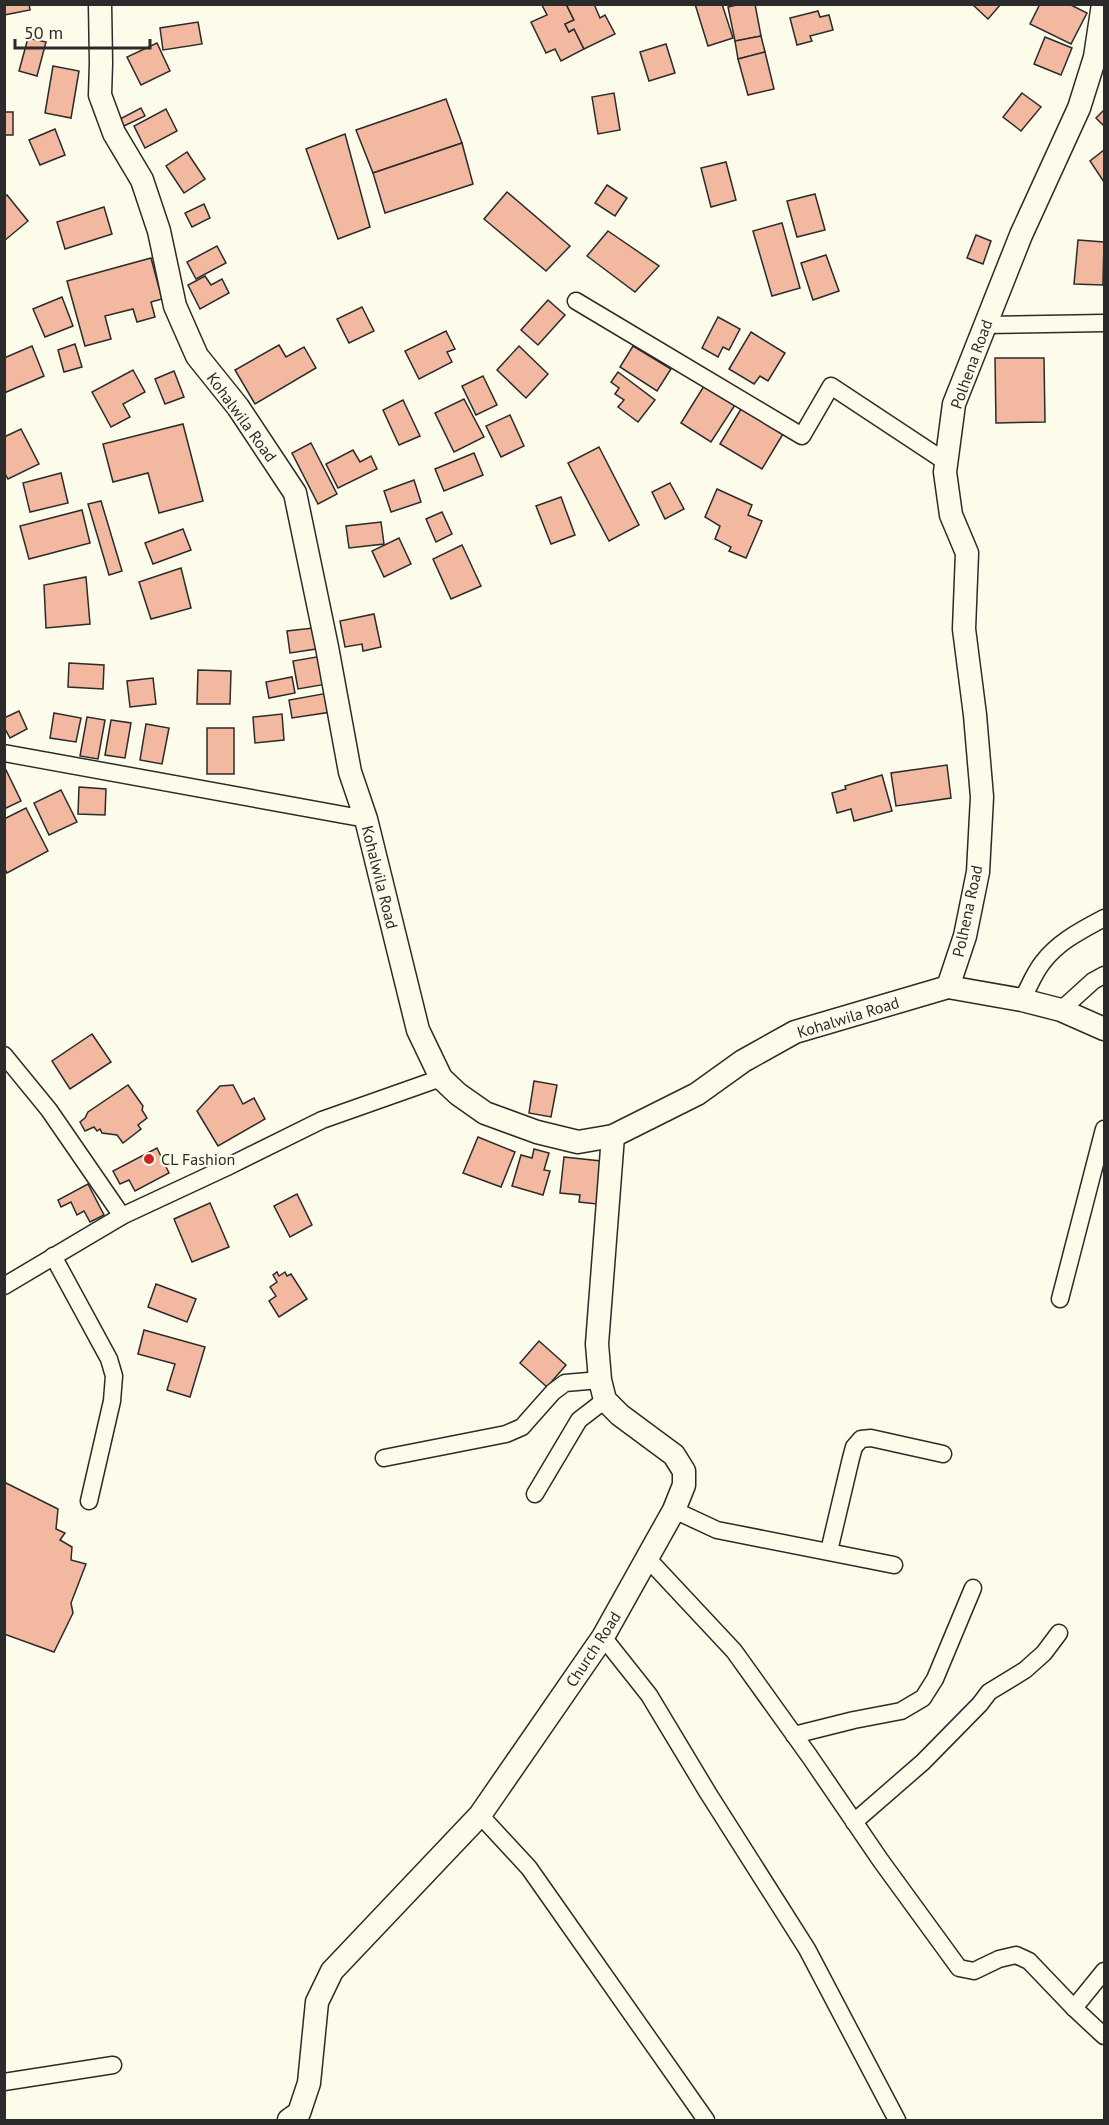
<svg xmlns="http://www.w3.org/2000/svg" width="1109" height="2125" font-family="'PT Sans',sans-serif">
<rect width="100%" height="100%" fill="#fdfbea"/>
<g fill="#f2b8a0" stroke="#2b2b2b" stroke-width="1.5">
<polygon points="4,4 29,4 30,10 4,15"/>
<polygon points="544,4 566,4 574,20 565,24 569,32 574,29 584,49 561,61 555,49 546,53 531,22 547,15 542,5"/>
<polygon points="566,4 594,4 600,18 605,15 615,34 584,49 574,29 569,32 565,24 574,20"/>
<polygon points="695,4 722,4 733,38 708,46"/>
<polygon points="741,4 755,4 761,36 735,41 728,7"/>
<polygon points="972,4 1001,4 988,19"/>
<polygon points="1040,4 1069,4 1087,13 1071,44 1030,24"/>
<polygon points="818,11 820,17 829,15 833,30 810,36 812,41 797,45 790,18"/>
<polygon points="198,22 202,44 163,50 160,28"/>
<polygon points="761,36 765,52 738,59 735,41"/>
<polygon points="1045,37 1072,48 1061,75 1034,64"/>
<polygon points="28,38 46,42 37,76 19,71"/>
<polygon points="157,43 170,71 141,85 127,57"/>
<polygon points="666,44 675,73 649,81 640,52"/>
<polygon points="765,52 774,89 748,95 738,59"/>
<polygon points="53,66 79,71 71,118 45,113"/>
<polygon points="614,93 620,130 598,134 592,97"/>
<polygon points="1022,93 1041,107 1021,131 1003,117"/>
<polygon points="446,99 462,143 373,173 356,130"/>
<polygon points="141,108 145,116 124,126 120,119"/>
<polygon points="166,109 177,131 145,148 134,126"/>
<polygon points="1104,110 1104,126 1096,118"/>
<rect x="4" y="112" width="9" height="23"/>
<polygon points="55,129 65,155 40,165 29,140"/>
<polygon points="345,134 370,227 338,239 306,149"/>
<polygon points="462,143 473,184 385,213 373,173"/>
<polygon points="1104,150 1104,182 1090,161"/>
<polygon points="187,152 205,179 184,193 166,166"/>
<polygon points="726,162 736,200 711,207 701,168"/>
<polygon points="607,185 627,198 615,216 595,203"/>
<polygon points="507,192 570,246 546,271 484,219"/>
<polygon points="815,194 825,230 797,237 787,201"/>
<polygon points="7,195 28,221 4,241 4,197"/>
<polygon points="204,204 210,218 192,227 185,213"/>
<polygon points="104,207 112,234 65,249 57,222"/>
<polygon points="782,223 800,288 772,296 753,231"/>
<polygon points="608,231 659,266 635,292 587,256"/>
<polygon points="976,235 991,241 983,264 967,258"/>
<polygon points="1078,240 1104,242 1103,285 1074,284"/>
<polygon points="217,246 226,263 196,279 187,262"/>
<polygon points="826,255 839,291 813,300 801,263"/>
<polygon points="151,258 162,299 151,302 155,317 137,322 133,309 105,316 111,339 85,346 67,281"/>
<polygon points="205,276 211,285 222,279 229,293 200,309 188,285"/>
<polygon points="62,297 73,326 45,337 33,309"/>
<polygon points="548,300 565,315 538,345 521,330"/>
<polygon points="362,307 374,331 349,343 337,319"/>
<polygon points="718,317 740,329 729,350 723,347 718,357 702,348"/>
<polygon points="446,331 455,349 447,352 452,362 419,379 405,351"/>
<polygon points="751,332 785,353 768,381 760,376 754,384 729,369"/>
<polygon points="75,344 82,367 64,372 58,350"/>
<polygon points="279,345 286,357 304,347 316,368 255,404 235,370"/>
<polygon points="32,346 44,376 4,393 4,358"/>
<polygon points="519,346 548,374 526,398 497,370"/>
<polygon points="633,346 671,369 657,391 620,367"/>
<polygon points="995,358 1044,358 1045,422 996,423"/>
<polygon points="133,370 145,392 123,404 130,417 111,427 92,392"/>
<polygon points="174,371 184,397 165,404 155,379"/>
<polygon points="618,372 655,400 638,422 618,407 624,400 615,394 619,388 611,382"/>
<polygon points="483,376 497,405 476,415 462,386"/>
<polygon points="704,386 735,405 711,442 681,423"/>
<polygon points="464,399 484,437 454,452 435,413"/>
<polygon points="403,400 420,436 399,445 383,410"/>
<polygon points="741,409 783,434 762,469 720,444"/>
<polygon points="510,415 524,446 501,457 486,426"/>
<polygon points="183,424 203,501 159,513 148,473 113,482 103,444"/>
<polygon points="21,429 39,464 8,479 4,472 4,437"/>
<polygon points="311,443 337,494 318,504 292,453"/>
<polygon points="599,447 639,525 609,541 568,463"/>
<polygon points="353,450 360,462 371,456 377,469 338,488 326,464"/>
<polygon points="474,453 483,475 444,491 435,469"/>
<polygon points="61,473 68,503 30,512 23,483"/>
<polygon points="414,480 421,502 391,512 384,491"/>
<polygon points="670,483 684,509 665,519 652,492"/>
<polygon points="717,489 752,505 748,515 762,521 746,558 729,551 731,547 715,539 720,526 705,517"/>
<polygon points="561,497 575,535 551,544 536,506"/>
<polygon points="101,501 122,571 109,575 88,504"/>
<polygon points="82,510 90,543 29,559 20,526"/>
<polygon points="442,512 452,534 436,542 426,519"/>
<polygon points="381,522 384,544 349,548 346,526"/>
<polygon points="183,529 191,550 153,564 145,543"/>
<polygon points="399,538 411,564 384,577 372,551"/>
<polygon points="462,545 481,586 451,599 433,559"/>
<polygon points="181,568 191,608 151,619 139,582"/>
<polygon points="86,577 90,624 46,628 44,585"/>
<polygon points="374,614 381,647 363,651 362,644 345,647 340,621"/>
<polygon points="313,628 316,649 290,653 287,631"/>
<polygon points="322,656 327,684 298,689 293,661"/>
<polygon points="69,663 104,665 103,689 68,687"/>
<polygon points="198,670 231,671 230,704 197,704"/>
<polygon points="292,677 295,693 269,698 266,682"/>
<polygon points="153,678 156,704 130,707 127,681"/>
<polygon points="328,693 331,712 292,718 289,700"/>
<polygon points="19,711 27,729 10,738 4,727 4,718"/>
<polygon points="54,713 81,718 76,742 50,738"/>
<polygon points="282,714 284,740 255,743 253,717"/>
<polygon points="87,717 105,720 98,759 80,756"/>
<polygon points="111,720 131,723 125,758 105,755"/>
<polygon points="146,724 169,728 162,764 140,760"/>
<rect x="207" y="728" width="27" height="46"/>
<polygon points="947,765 951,798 896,806 891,773"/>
<polygon points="4,770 6,770 21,801 4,809"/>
<polygon points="882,775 892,811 854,821 851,809 837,813 832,793 846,789 845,786"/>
<polygon points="79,787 106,789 105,815 78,814"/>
<polygon points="61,790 77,822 49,835 34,803"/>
<polygon points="26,808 48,851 7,873 4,868 4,819"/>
<polygon points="92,1034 111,1062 70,1089 52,1061"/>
<polygon points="534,1081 557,1085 551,1117 529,1113"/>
<polygon points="128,1085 143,1106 142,1110 147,1118 138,1125 141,1129 123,1143 117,1135 102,1133 100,1129 97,1131 94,1127 85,1131 80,1122 85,1118 88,1112"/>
<polygon points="233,1085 243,1104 254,1098 265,1119 218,1146 197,1111 220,1086"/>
<polygon points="478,1137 515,1152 501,1187 463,1173"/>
<polygon points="157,1148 169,1173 135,1191 129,1180 120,1184 113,1171"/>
<polygon points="534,1149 549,1153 544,1170 550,1171 543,1195 512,1186 521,1155 532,1158"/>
<polygon points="564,1157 601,1161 597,1204 579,1202 580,1195 560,1193"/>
<polygon points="88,1184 104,1215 90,1222 84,1211 77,1215 71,1202 61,1207 58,1200"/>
<polygon points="297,1194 312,1225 290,1237 274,1206"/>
<polygon points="210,1203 229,1247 192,1262 174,1219"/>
<polygon points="277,1272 279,1276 285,1272 287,1276 291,1274 307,1299 279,1317 269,1301 276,1296 270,1287 277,1282 273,1275"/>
<polygon points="156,1284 196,1299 187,1322 148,1307"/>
<polygon points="144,1330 205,1347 190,1397 167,1390 175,1364 138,1354"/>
<polygon points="539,1341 566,1365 547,1387 520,1363"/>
<polygon points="4,1482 58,1509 56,1529 65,1533 60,1540 72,1547 71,1560 86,1564 71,1603 73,1613 54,1652 4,1634"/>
</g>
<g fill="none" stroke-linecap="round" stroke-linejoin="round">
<g stroke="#2b2b2b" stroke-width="19">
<g id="street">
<polyline points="576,301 802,436 831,386 946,462"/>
<polyline points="985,325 1104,323"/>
<polyline points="4,753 366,819"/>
<path d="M1022 1000C1029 987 1034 973 1043 962 1059 941 1082 930 1104 918"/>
<polyline points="1061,1010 1093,981 1104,975"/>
<polyline points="4,1055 49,1110 122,1216"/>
<polyline points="53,1256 109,1359 114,1376 112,1401 89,1501"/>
<polyline points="4,1286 122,1216 225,1168 322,1120 441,1078"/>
<polyline points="1060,1299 1104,1129"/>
<polyline points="384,1458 506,1434 522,1427 553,1392 565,1383 600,1380"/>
<polyline points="535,1494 579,1420 605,1400"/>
<polyline points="674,1510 717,1530 894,1565"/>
<polyline points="829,1551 851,1458 854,1447 861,1439 871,1438 943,1454"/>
<polyline points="648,1559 734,1651 810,1757 881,1861 959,1968 974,1971 999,1959 1016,1955 1029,1961 1074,2008 1104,2036"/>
<polyline points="603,1637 649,1695 708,1793 807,1949 897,2120"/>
<polyline points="794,1735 854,1720 901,1711 923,1698 935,1679 973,1588"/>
<polyline points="480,1815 529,1868 706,2120"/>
<polyline points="854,1822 923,1762 980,1704 989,1692 1025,1670 1044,1653 1059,1633"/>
<polyline points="1074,2008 1104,1971"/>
<polyline points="4,2082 113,2065"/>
</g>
</g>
<g stroke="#2b2b2b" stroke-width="25">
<g id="secondary">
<polyline points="100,4 101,63 100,95 114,133 142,180 159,231 175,306 197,356 238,407 295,493 327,647 350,772 366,819 418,1030 441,1078 458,1094 485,1113 537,1132 578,1142 613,1136 697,1094 743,1061 795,1032 948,987 1022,1000 1061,1010 1104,1029"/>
<polyline points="948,987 965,936 978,872 982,797 975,715 964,629 967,553 951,515 945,472 954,404 1021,235 1079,108 1095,57 1103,4"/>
<polyline points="289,2120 299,2113 309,2083 317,2002 332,1971 480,1815 603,1637 674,1510 684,1485 684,1471 674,1455 620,1415 605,1400 600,1380 597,1344 613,1136"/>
</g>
</g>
<use href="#street" stroke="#fdfbea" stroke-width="16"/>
<use href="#secondary" stroke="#fdfbea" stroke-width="22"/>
</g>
<circle fill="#c62828" stroke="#fdfbea" stroke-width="2" cx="149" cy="1159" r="6"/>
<g text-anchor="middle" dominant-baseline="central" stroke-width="4.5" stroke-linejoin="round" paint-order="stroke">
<g font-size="16" fill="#2b2b2b" stroke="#fdfbea">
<text transform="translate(971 364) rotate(-70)">Polhena Road</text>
<text transform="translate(242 417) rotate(54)">Kohalwila Road</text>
<text transform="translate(380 877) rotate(76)">Kohalwila Road</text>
<text transform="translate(967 911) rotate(-78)">Polhena Road</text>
<text transform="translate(848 1017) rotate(-17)">Kohalwila Road</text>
<text transform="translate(593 1649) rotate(-57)">Church Road</text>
</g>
<g font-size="16" fill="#2b2b2b" stroke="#fdfbea" text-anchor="start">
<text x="161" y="1159">CL Fashion</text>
</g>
</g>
<rect width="1109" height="2125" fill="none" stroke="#2b2b2b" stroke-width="12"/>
<path d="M15 39v9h135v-9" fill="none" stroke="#2b2b2b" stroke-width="3"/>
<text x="24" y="39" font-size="18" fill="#2b2b2b" stroke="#fdfbea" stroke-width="4.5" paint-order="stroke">50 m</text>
</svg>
